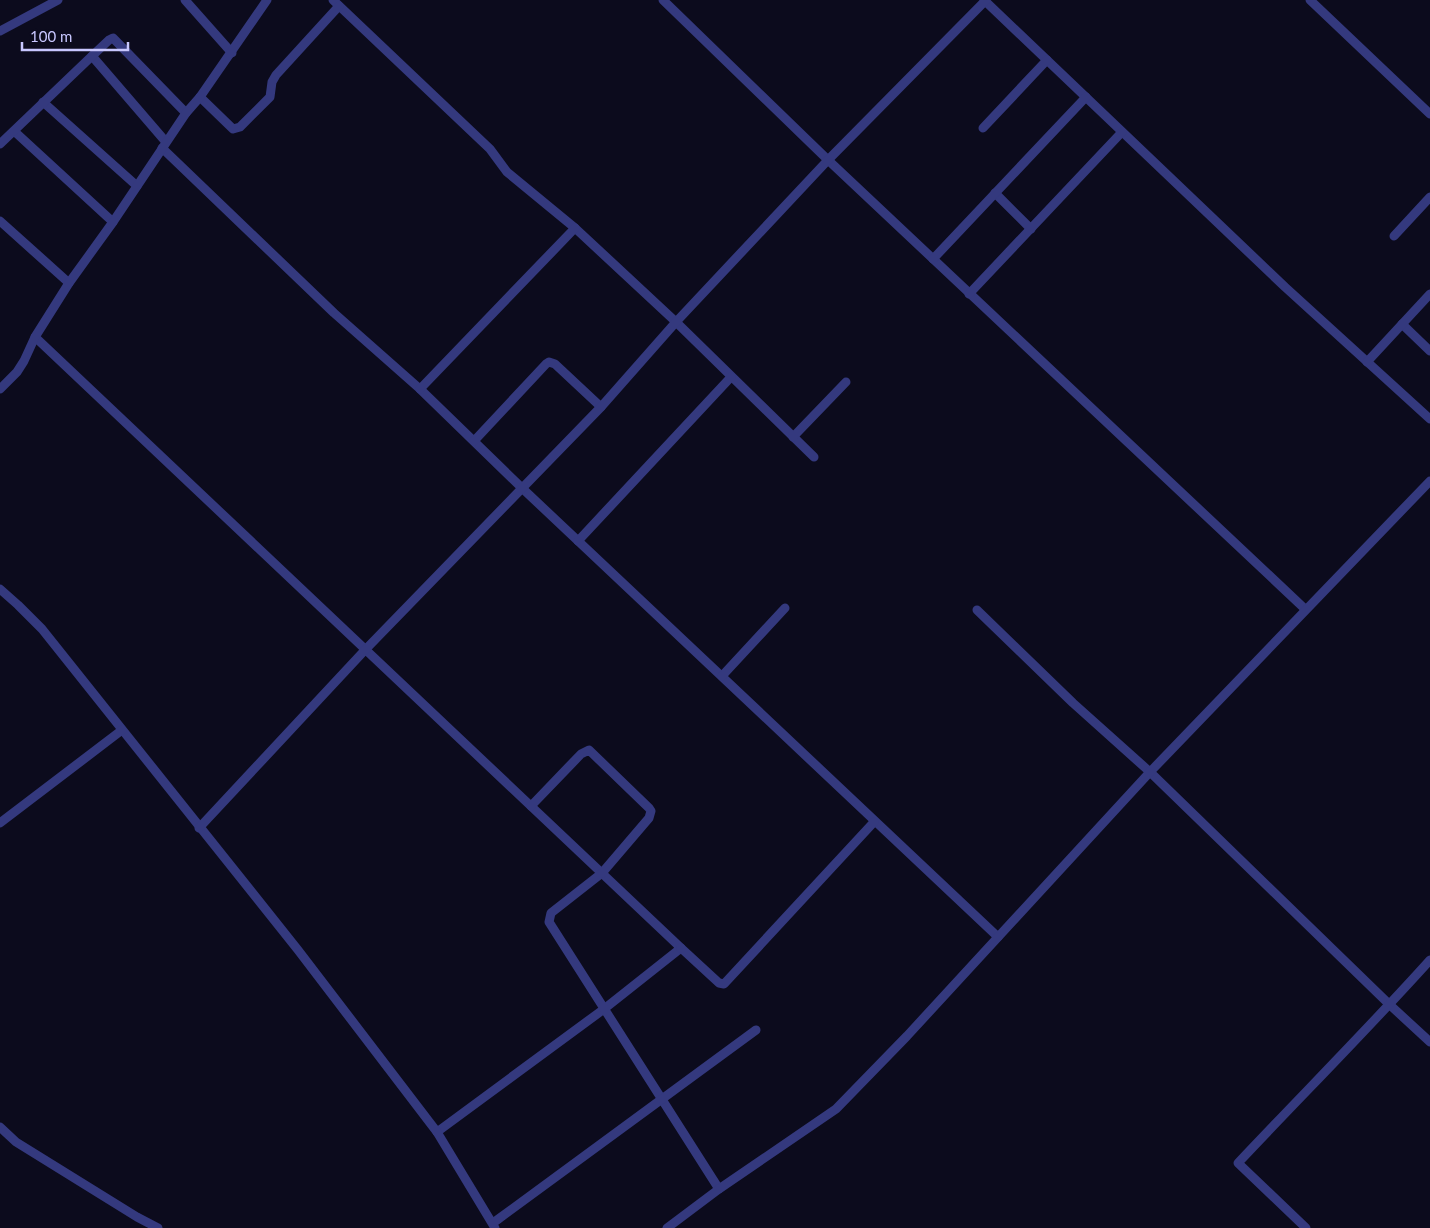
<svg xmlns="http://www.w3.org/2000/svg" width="1430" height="1228" font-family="Lato,sans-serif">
<rect width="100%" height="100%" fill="#0c0b1d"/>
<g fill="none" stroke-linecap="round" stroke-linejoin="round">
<g stroke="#34397e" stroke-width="9">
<polyline points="185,0 232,53"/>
<polyline points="333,0 490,149 507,172 575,228 676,322 814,457"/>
<polyline points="663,0 828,160 1305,609"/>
<polyline points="984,0 1285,287 1430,419"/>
<polyline points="1310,0 1430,114"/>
<polyline points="0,31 58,0"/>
<polyline points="92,56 166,142"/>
<polyline points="200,97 233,129 240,127 270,97 272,82 276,75 339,6"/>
<polyline points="43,102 137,186"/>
<polyline points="983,128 1047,60"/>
<polyline points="14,131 113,222"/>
<polyline points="0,144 92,56 109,40 113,38 186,113"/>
<polyline points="162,148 334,313 420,389 523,489 998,937"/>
<polyline points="995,193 1031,229"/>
<polyline points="0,221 69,283"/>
<polyline points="1394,236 1430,197"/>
<polyline points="933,259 1086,97"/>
<polyline points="969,294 1122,132"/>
<polyline points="1402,324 1430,351"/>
<polyline points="35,337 681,948 604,1009 437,1132"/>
<polyline points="1367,362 1430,294"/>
<polyline points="0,389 17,372 24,361 35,337 69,283 113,222 186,113 200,97 267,0"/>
<polyline points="420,389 575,228"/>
<polyline points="793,437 846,382"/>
<polyline points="474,441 546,364 549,362 555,364 601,407"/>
<polyline points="578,541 731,377"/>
<polyline points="0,589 18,605 42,629 298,950 437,1132 495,1228"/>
<polyline points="977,610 1073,703 1150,772 1390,1005 1430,1042"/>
<polyline points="722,676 785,608"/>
<polyline points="531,806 581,754 589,750 649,808 651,811 649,818 602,873 551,913 549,922 719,1189"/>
<polyline points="0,823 122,730"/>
<polyline points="199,828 365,650 601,407 676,322 828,160 986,0"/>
<polyline points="681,948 719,983 724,984 874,822"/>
<polyline points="0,1127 16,1142 137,1217 158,1228"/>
<polyline points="493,1223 756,1030"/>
<polyline points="667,1228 719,1189 836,1109 907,1036 1150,772 1430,481"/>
<path d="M1306 1228 1238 1163C1302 1095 1368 1029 1430 960"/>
</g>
</g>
<path d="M22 42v8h106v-8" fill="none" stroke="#c8c7ff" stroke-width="2.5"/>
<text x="30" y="42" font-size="15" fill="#c8c7ff" stroke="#0c0b1d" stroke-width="4" paint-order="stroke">100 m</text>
</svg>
